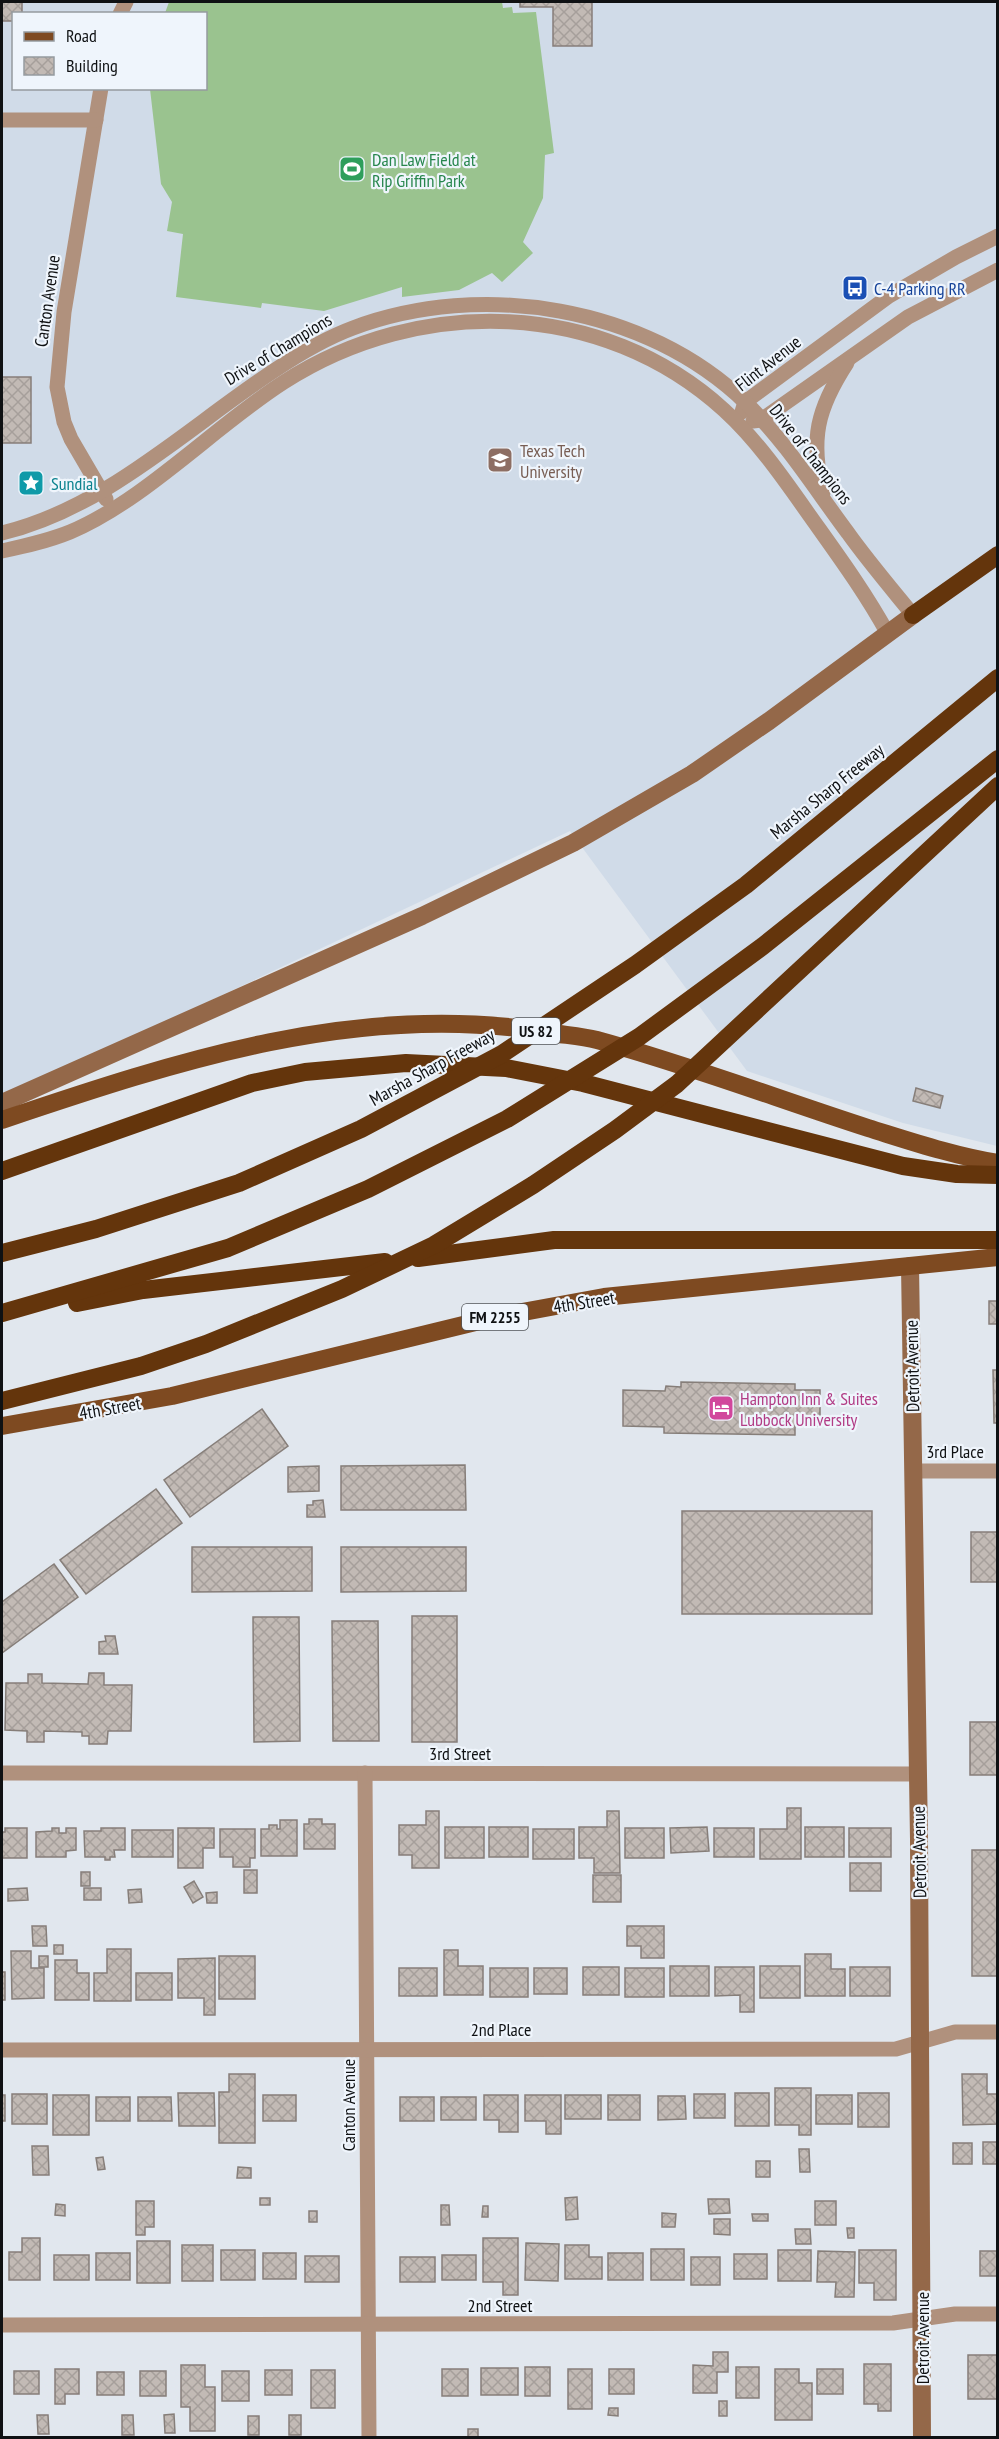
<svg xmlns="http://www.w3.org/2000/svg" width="999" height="2439" font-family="'PT Sans Narrow',sans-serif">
<defs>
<pattern id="building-cross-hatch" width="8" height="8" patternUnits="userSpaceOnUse" patternTransform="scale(1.5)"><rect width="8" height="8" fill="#c2bab5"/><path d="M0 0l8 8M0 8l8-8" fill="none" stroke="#a69f9b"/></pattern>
</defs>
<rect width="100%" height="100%" fill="#e1e7ee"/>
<path fill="#d0dbe8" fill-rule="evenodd" d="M2 2H997V1146L903 1123 747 1071 570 831 2 1099ZM14 14H206V88H14Z"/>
<polygon fill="#9ac38f" points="169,2 502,2 503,8 512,7 513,13 536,12 554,153 545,155 543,198 523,242 533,253 502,282 492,273 459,290 402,297 402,287 324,311 262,303 261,308 176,297 183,234 167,231 172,202 161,184 150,89 206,88 206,14 165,13"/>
<g fill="url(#building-cross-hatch)" stroke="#867e79" stroke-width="1.5">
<polygon points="2,2 22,2 22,14 14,14 14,21 2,21"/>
<polygon points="520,2 592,2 592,46 553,46 553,7 520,7"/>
<rect x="2" y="377" width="29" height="66"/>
<polygon points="916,1088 943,1096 940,1108 913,1101"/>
<rect x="989" y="1301" width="9" height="23"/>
<polygon points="993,1370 998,1370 998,1423 994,1423"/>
<polygon points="681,1382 795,1384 795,1390 820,1390 820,1426 795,1425 795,1435 664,1433 664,1427 623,1426 623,1390 665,1391 666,1386 681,1387"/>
<polygon points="262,1409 288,1446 190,1517 164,1480"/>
<polygon points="465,1465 466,1510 341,1510 341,1466"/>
<polygon points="319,1466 319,1491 288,1492 288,1467"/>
<polygon points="156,1489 182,1523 86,1594 60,1560"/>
<polygon points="323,1500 325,1517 307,1517 307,1505 313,1505 313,1501"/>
<rect x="682" y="1511" width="190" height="103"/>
<rect x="971" y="1532" width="27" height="50"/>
<polygon points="192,1547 312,1547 312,1591 192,1592"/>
<polygon points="341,1547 466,1547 466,1591 341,1592"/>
<polygon points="54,1564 78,1597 2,1653 2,1602"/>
<rect x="412" y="1616" width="45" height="126"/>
<polygon points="253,1617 299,1617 300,1741 254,1742"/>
<polygon points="332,1621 378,1621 379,1741 333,1741"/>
<polygon points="105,1636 115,1636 118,1654 99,1654 99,1642 106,1641"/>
<polygon points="89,1673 104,1673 104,1685 132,1685 131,1731 108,1731 107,1744 89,1744 89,1736 82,1736 82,1732 44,1731 44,1742 27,1742 27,1731 5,1730 6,1683 28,1683 28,1674 42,1674 42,1683 88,1684"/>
<rect x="970" y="1722" width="28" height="53"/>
<polygon points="787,1808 801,1808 801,1859 760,1859 760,1829 787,1829"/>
<polygon points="426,1811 439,1811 439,1868 412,1868 412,1855 399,1855 399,1825 426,1825"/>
<polygon points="607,1811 619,1811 620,1873 594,1873 594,1858 579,1858 579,1827 607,1827"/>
<polygon points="309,1819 322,1819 322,1824 335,1824 335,1849 304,1849 304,1824 309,1824"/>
<polygon points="280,1820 297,1820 297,1856 261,1856 261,1829 269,1829 269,1825 277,1825 277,1829 280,1829"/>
<rect x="445" y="1827" width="39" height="31"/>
<rect x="489" y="1827" width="39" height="30"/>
<polygon points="707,1827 709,1851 671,1853 670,1828"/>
<rect x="805" y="1827" width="39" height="30"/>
<polygon points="5,1828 27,1828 27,1858 2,1858 2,1832 5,1832"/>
<polygon points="52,1828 59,1828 59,1833 66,1833 66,1828 76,1828 76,1850 66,1851 66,1857 36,1857 36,1832 52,1831"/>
<polygon points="101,1828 125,1828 125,1850 114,1850 115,1857 110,1857 110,1860 105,1860 105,1857 85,1857 84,1831 101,1831"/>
<polygon points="178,1828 214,1828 214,1848 203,1848 203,1868 178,1868"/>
<rect x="625" y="1828" width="39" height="30"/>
<rect x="714" y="1828" width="40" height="29"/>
<rect x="849" y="1828" width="42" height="29"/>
<polygon points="220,1829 255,1829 255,1858 250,1858 250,1867 233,1867 233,1857 220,1857"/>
<rect x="533" y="1829" width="41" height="30"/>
<rect x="132" y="1830" width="41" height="27"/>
<rect x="972" y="1850" width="26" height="126"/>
<rect x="850" y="1863" width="31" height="28"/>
<rect x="244" y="1870" width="13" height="23"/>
<rect x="81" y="1872" width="9" height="14"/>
<rect x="593" y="1875" width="28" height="27"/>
<polygon points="194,1881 203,1897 193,1903 184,1887"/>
<polygon points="27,1888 28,1900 8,1901 8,1889"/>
<rect x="84" y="1888" width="17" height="12"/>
<polygon points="141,1889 142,1902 129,1903 128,1890"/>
<polygon points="217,1892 217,1903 207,1903 206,1893"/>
<polygon points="32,1926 46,1926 47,1946 33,1946"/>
<polygon points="627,1926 664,1926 664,1958 641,1958 641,1946 627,1946"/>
<rect x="54" y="1945" width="9" height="9"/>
<polygon points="107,1949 131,1949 131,2001 94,2001 94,1973 107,1973"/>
<polygon points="444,1950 458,1950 458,1966 483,1966 483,1995 444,1995"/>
<polygon points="11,1951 31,1951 31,1968 44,1968 44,1998 12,1999"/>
<polygon points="805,1954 831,1954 831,1969 845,1969 845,1996 805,1996"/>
<rect x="39" y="1956" width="9" height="11"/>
<rect x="219" y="1956" width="36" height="43"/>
<polygon points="215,1958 215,2015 204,2015 204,1998 178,1998 178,1959"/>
<polygon points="55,1960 77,1960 77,1973 89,1973 89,2000 55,2000"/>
<rect x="670" y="1966" width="39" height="30"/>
<rect x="760" y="1966" width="40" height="32"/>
<rect x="583" y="1967" width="36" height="28"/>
<polygon points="715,1967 754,1967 754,2012 740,2012 740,1995 715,1996"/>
<rect x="850" y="1967" width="40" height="29"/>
<rect x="399" y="1968" width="38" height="28"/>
<rect x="490" y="1968" width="38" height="29"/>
<rect x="534" y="1968" width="33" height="26"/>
<rect x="625" y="1968" width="39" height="29"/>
<rect x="2" y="1972" width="3" height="28"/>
<rect x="136" y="1973" width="36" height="27"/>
<polygon points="229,2074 255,2074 255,2143 219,2143 219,2092 229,2092"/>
<polygon points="962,2074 987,2074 987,2094 998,2094 998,2124 963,2125"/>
<polygon points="775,2088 811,2088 811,2135 799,2135 799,2125 775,2125"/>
<polygon points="178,2093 214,2093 215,2126 179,2126"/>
<rect x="735" y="2093" width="34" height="33"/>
<rect x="858" y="2093" width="31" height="34"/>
<rect x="12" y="2094" width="35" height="30"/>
<rect x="694" y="2094" width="31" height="24"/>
<rect x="2" y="2095" width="3" height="26"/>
<rect x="53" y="2095" width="36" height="40"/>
<rect x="263" y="2095" width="33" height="26"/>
<polygon points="484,2095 518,2095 518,2132 499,2132 499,2120 484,2120"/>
<polygon points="525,2095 561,2095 561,2134 546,2134 546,2121 525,2121"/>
<rect x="565" y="2095" width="36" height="24"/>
<rect x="608" y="2095" width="32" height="25"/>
<rect x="816" y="2095" width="36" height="29"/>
<polygon points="658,2096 685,2096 686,2119 658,2120"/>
<rect x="96" y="2097" width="34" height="24"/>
<polygon points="138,2097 171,2097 172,2121 138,2121"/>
<rect x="400" y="2097" width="34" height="24"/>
<rect x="441" y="2097" width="35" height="23"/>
<rect x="983" y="2142" width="15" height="22"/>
<rect x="953" y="2143" width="19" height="21"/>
<polygon points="32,2146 48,2146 49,2175 33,2175"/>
<polygon points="799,2149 809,2149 810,2172 800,2172"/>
<polygon points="103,2157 105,2169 98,2170 96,2158"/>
<rect x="756" y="2161" width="14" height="16"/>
<polygon points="238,2167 251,2168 251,2178 237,2178"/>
<polygon points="577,2197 578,2219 566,2220 565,2198"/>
<rect x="260" y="2198" width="10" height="7"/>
<polygon points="708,2199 729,2199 730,2213 709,2214"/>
<polygon points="136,2201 154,2201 154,2227 145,2227 145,2235 136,2235"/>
<rect x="815" y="2201" width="21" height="24"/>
<polygon points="56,2204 65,2205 65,2216 55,2215"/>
<polygon points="441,2205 449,2205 450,2225 441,2225"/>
<polygon points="483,2206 488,2206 488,2217 482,2217"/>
<rect x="309" y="2211" width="8" height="11"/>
<polygon points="662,2213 676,2214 675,2227 662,2227"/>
<polygon points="752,2214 768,2214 768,2221 753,2221"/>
<polygon points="714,2219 730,2219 730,2235 714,2234"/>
<polygon points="847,2228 854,2228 854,2238 848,2238"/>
<polygon points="795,2229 810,2229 811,2244 796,2244"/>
<polygon points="22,2238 40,2238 40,2280 9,2280 9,2252 22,2252"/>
<polygon points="483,2238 518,2238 518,2295 503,2295 503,2282 483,2282"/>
<rect x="137" y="2241" width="33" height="42"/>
<polygon points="526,2243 559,2244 558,2281 525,2280"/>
<rect x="182" y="2245" width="31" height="36"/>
<polygon points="565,2245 589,2245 589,2257 602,2257 602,2279 565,2279"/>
<rect x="651" y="2249" width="33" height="31"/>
<rect x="221" y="2250" width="34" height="30"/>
<rect x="778" y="2250" width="33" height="31"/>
<polygon points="859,2250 896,2250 896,2300 874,2300 874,2283 859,2283"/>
<polygon points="818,2251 855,2252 854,2297 835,2297 836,2282 817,2282"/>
<rect x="980" y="2251" width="18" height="25"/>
<rect x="96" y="2253" width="34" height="27"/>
<rect x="263" y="2253" width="33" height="26"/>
<rect x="608" y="2253" width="35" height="27"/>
<rect x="734" y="2254" width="33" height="25"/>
<rect x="54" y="2255" width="35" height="25"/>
<rect x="442" y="2255" width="34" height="25"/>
<rect x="305" y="2256" width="34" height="26"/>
<rect x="400" y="2257" width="35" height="25"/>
<rect x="691" y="2257" width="29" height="28"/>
<polygon points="713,2352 728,2352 728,2372 717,2372 717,2393 693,2393 693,2365 713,2366"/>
<rect x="968" y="2355" width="30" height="44"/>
<polygon points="864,2364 891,2364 891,2411 878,2411 878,2404 864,2404"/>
<polygon points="181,2365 205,2365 205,2387 215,2387 215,2431 190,2431 190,2407 181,2407"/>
<rect x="525" y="2367" width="25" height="29"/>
<rect x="736" y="2367" width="23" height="31"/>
<rect x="481" y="2368" width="37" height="27"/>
<polygon points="55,2369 79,2369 79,2394 65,2394 65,2404 55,2404"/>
<rect x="442" y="2369" width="26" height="27"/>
<rect x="568" y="2369" width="24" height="40"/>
<rect x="609" y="2369" width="25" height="25"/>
<polygon points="775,2369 799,2369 799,2383 812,2383 812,2420 775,2420"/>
<rect x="817" y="2369" width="26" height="25"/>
<rect x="265" y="2370" width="27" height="25"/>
<rect x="311" y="2370" width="24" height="38"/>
<rect x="14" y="2371" width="25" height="23"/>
<rect x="140" y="2371" width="26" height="25"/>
<rect x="222" y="2371" width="27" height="30"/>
<rect x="97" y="2372" width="27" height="23"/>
<rect x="719" y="2401" width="8" height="15"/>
<polygon points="609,2408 618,2408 618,2416 608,2415"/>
<polygon points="174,2414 175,2433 165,2433 164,2415"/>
<polygon points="37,2415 48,2415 49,2434 38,2434"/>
<polygon points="122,2415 133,2415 134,2435 122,2435"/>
<rect x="289" y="2415" width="12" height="20"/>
<rect x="248" y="2416" width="11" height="19"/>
<rect x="468" y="2429" width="10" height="9"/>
</g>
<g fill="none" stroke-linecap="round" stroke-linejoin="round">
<g stroke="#b0917d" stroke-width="15">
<polyline points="120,14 126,2"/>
<polyline points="101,88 64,312 57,387 64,422 71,439 106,499"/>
<polyline points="2,120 96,120"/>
<polyline points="742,412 745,402 889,296 956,257 998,236"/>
<polyline points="753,421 761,420 908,317 998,270"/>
<path d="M823 493C810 439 817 409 847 363"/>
<path d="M2 533C106 508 188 427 275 370 299 354 326 338 353 328 481 280 646 306 746 403 786 442 815 489 848 533 868 561 891 588 913 615"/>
<path d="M2 551C25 546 48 541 70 532 144 501 215 426 284 382 420 295 602 299 724 410 757 440 784 479 810 516 837 554 865 592 888 634"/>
<polyline points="913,1471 998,1471"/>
<polyline points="2,1773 918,1774"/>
<polyline points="365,1773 369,2438"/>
<polyline points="2,2050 896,2049 955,2032 998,2032"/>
<polyline points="2,2325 893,2323 955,2314 998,2314"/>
</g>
<g stroke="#946849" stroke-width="18">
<polyline points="2,1103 422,916 573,843 692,774 769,721 913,615"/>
<polyline points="910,1266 919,1839 922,2438"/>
</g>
<g stroke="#7e4a21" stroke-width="18">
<path d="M2 1120C177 1061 359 1001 546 1032 563 1035 581 1036 597 1040 689 1065 778 1099 868 1128 910 1141 954 1156 998 1163"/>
<polyline points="2,1426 172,1396 496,1317 604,1297 998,1257"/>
</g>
<g stroke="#64350c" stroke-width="18">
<polyline points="913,615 998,555"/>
<polyline points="2,1171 252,1083 305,1072 406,1063 506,1068 583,1083 903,1166 957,1174 998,1175"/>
<polyline points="2,1253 96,1229 239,1183 361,1129 502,1054 635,965 746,885 998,678"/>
<polyline points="418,1258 554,1240 998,1240"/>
<polyline points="77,1303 143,1290 385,1262"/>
<polyline points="2,1313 228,1248 368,1189 507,1119 639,1037 763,946 998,759"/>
<polyline points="2,1401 141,1366 206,1344 342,1289 434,1245 533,1185 615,1130 677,1084 998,786"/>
</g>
</g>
<defs>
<g id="stadium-square" transform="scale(1.35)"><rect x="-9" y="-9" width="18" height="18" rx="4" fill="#2e9e5b" stroke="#eff5fc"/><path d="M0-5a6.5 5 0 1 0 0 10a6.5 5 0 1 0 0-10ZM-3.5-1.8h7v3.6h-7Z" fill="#fff"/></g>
<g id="bus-square" transform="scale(1.35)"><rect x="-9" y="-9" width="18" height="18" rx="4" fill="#1a4fb4" stroke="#eff5fc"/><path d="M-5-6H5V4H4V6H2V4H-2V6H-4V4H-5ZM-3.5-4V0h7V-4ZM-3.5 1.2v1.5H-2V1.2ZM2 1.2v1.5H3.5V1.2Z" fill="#fff"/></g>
<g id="university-square" transform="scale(1.35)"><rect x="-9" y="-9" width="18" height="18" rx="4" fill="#8d6e63" stroke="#eff5fc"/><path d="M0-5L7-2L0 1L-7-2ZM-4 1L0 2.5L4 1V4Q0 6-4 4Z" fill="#fff"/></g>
<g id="sight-square" transform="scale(1.35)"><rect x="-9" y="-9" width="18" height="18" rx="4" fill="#0f9aa8" stroke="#eff5fc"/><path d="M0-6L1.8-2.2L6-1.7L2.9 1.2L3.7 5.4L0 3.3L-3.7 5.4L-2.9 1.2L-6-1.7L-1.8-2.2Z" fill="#fff"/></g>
<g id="hotel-square" transform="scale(1.35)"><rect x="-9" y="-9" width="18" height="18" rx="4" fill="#d1479c" stroke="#eff5fc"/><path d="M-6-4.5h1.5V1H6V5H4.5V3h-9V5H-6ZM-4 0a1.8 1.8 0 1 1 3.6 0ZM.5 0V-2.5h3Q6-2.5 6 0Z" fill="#fff"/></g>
</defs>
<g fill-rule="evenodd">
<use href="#stadium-square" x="352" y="169"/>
<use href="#bus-square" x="855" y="288"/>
<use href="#university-square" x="500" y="460"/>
<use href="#sight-square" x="31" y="483"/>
<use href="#hotel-square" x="721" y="1408"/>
</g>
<g text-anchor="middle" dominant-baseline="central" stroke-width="4.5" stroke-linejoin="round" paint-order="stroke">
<g fill="#eff5fc" stroke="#525559" stroke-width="1.5">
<rect x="512" y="1018" width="48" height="26" rx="4.5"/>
<rect x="462" y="1304" width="66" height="26" rx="4.5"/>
</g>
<g font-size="16" font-weight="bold" fill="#0f1113">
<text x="536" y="1031">US 82</text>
<text x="495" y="1317">FM 2255</text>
</g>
<g font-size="18" fill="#27864d" stroke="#eff5fc" text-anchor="start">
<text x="372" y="159">Dan Law Field at<tspan x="372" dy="21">Rip Griffin Park</tspan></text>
</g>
<g font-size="18" fill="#164399" stroke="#eff5fc" text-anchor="start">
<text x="874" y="288">C-4 Parking RR</text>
</g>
<g font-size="18" fill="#0f1113" stroke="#eff5fc">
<text transform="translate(47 301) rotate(-82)">Canton Avenue</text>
<text transform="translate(278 349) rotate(-31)">Drive of Champions</text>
<text transform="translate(768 363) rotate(-38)">Flint Avenue</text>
<text transform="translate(811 454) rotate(52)">Drive of Champions</text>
<text transform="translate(827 791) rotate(-39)">Marsha Sharp Freeway</text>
<text transform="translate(432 1067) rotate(-29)">Marsha Sharp Freeway</text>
<text transform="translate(584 1302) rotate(-9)">4th Street</text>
<text transform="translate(912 1366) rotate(-91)">Detroit Avenue</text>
<text transform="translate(110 1408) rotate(-10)">4th Street</text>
<text x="955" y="1451">3rd Place</text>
<text x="460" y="1753">3rd Street</text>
<text transform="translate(919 1852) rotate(-91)">Detroit Avenue</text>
<text x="501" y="2029">2nd Place</text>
<text transform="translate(348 2105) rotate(-90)">Canton Avenue</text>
<text x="500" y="2305">2nd Street</text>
<text transform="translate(922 2338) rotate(-90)">Detroit Avenue</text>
</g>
<g font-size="18" fill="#785e54" stroke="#eff5fc" text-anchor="start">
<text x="520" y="450">Texas Tech<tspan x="520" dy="21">University</tspan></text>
</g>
<g font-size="18" fill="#0d838f" stroke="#eff5fc" text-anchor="start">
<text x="51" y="483">Sundial</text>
</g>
<g font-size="18" fill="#b23c85" stroke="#eff5fc" text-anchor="start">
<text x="740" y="1398">Hampton Inn &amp; Suites<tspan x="740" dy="21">Lubbock University</tspan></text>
</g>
</g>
<rect width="999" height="2439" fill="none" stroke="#0f1113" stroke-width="6"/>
<rect x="12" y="12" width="195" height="78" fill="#eff5fc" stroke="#959a9f" stroke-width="1.5"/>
<rect x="24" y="32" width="30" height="9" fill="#7e4a21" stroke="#959a9f" stroke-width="1.5"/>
<text x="66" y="42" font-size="18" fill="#0f1113">Road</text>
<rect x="24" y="57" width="30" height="18" fill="url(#building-cross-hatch)" stroke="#959a9f" stroke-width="1.5"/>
<text x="66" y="72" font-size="18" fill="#0f1113">Building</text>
</svg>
